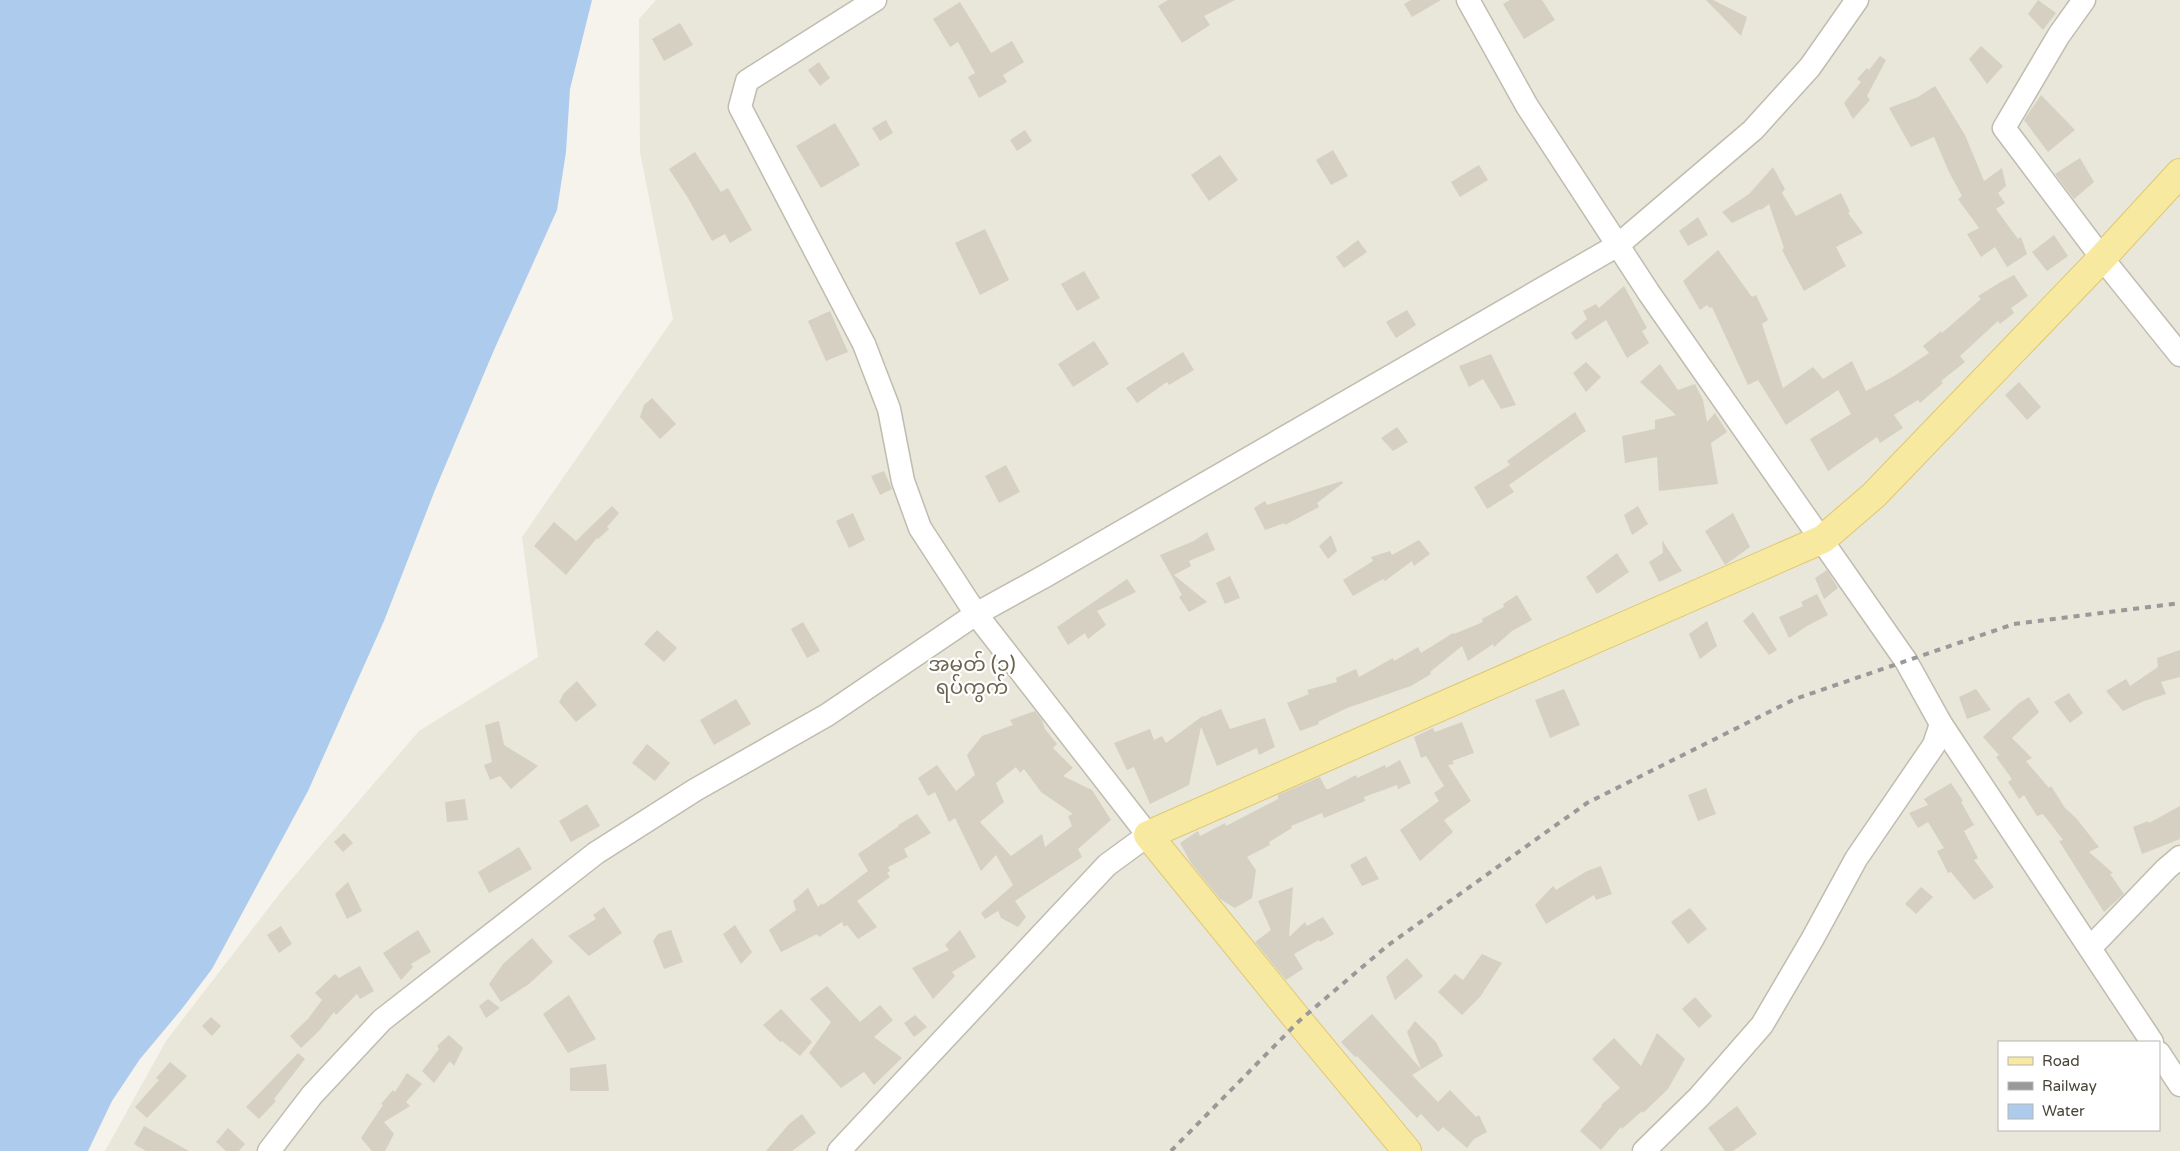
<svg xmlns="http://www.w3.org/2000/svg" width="2180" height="1151" font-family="'Varela Round','Noto Sans Myanmar',sans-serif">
<rect width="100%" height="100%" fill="#f5f3ec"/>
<path fill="#e9e6da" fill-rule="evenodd" d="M656 0H2180V1151H105L166 1041 284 888 419 731 538 657 522 537 673 319 640 152 639 19ZM1999 1042H2159V1130H1999Z"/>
<polygon fill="#adcced" points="0,0 592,0 570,89 566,152 557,210 494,350 435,490 384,621 308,791 212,969 181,1010 140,1059 112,1101 88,1151 0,1151"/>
<g fill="#d6d0c2" fill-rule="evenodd">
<polygon points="1168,0 1235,0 1204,16 1210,25 1182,43 1158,6"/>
<polygon points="1411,0 1441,0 1412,17 1404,4"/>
<polygon points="1510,0 1542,0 1555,20 1524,39 1503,4"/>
<polygon points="1706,0 1713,0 1747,17 1741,36"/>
<polygon points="2038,0 2056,13 2043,30 2028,14"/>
<polygon points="960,2 991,53 1012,41 1024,62 1003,75 1007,82 979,98 968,77 975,73 958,42 950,47 933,19"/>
<polygon points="680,23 693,45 664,61 652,39"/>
<polygon points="1981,46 2003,66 1987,84 1969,59"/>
<polygon points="1880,56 1886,60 1867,96 1870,100 1853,119 1844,103 1861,82 1857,79 1867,68 1869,70"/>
<polygon points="819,62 830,78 820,86 808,70"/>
<polygon points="1935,86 1965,135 1984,181 2002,168 2006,186 1998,193 2005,203 1996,209 2018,239 2021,237 2027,254 2007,267 1995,247 1981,257 1967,234 1979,228 1958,199 1962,196 1949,172 1934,137 1911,147 1889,108 1918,97"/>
<polygon points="2041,95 2075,130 2048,152 2024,120"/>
<polygon points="886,120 893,133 880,141 872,128"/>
<polygon points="835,123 860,165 821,188 796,146"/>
<polygon points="1025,130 1032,141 1017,151 1010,140"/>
<polygon points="1333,150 1348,176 1331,185 1316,160"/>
<polygon points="695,152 721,192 728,188 752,230 730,243 725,234 712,241 688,198 669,169"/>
<polygon points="1220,155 1238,180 1209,201 1191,175"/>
<polygon points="2080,158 2094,182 2074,199 2055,174"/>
<polygon points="1479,165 1488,180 1460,197 1451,182"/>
<polygon points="1773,167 1785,189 1782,193 1796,216 1841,193 1850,212 1848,213 1863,233 1836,247 1846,266 1804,291 1782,250 1784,248 1769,204 1761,210 1760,209 1732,223 1722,212 1749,194"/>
<polygon points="1698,217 1708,235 1688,246 1679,231"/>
<polygon points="985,229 1009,280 980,295 955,243"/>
<polygon points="2054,235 2068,256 2047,271 2032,252"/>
<polygon points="1358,240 1367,252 1344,268 1336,257"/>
<polygon points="1718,250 1752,297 1756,295 1768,320 1762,324 1783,388 1813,367 1823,379 1852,361 1866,391 1894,376 1929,353 1923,346 1941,331 1942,333 1981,299 1978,296 1999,283 2014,275 2028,296 2011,308 2014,313 2000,324 1998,321 1960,356 1965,362 1941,381 1943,383 1920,403 1918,400 1894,415 1903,428 1880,443 1877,437 1828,471 1810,439 1851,414 1838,390 1786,425 1758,380 1748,385 1712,307 1710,308 1707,305 1700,310 1683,281"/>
<polygon points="1084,271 1100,298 1077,311 1061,284"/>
<polygon points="1624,286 1647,328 1642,331 1649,343 1627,358 1606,320 1576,340 1571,333 1587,319 1583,311 1596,304 1599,308"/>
<polygon points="1407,310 1416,325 1396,338 1386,322"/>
<polygon points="830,311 848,352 826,361 808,321"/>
<polygon points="1094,341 1109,364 1073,387 1058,364"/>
<polygon points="1183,352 1194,370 1169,385 1167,382 1137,403 1126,388"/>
<polygon points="1491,354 1516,405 1501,409 1483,379 1469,387 1459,366"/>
<polygon points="1586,362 1601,377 1586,392 1573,373"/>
<polygon points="1660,364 1678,390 1695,384 1703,400 1707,422 1715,413 1727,432 1711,443 1718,484 1659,491 1657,457 1625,463 1622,436 1655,429 1655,420 1676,415 1640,382"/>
<polygon points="2019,382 2041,407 2027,420 2005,395"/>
<polygon points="652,398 676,424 660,439 640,417 644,405"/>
<polygon points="1575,412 1586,431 1509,485 1514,492 1487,509 1474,487 1510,465 1507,461"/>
<polygon points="1397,427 1408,442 1393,451 1381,438"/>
<polygon points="1006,465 1020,492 999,503 985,476"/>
<polygon points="884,471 892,489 880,495 871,476"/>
<polygon points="1342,481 1343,483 1317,503 1319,507 1285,525 1284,523 1265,530 1254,508 1265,501 1267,505"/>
<polygon points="612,506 619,513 607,527 609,529 598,539 597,538 566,575 534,546 554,522 576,541"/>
<polygon points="1638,506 1648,524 1632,535 1624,515"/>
<polygon points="853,513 865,540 849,548 836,521"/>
<polygon points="1733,513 1750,547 1725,565 1705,531"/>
<polygon points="1207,532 1215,550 1189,561 1191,566 1174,575 1207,602 1189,612 1179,597 1182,595 1160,555 1194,541"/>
<polygon points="1331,535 1337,551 1328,559 1319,546"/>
<polygon points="1419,540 1430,554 1414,566 1412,561 1385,581 1383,579 1353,596 1343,580 1373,561 1371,557 1390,551 1392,555"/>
<polygon points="1662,540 1682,571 1659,582 1649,562 1663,553"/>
<polygon points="1617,553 1629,572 1597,594 1586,577"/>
<polygon points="1827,570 1838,588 1824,599 1815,578"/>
<polygon points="1230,576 1240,598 1225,604 1216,583"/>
<polygon points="1127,579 1136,592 1097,611 1106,625 1088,639 1085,633 1068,645 1057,627"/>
<polygon points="1817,594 1828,615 1807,626 1789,638 1779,617 1803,606 1801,602"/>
<polygon points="1517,595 1532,620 1512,631 1494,647 1493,644 1468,661 1462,646 1430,672 1431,674 1411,686 1347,708 1318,722 1319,724 1300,731 1287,703 1309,694 1307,690 1337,682 1336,678 1356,669 1359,677 1393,658 1394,661 1418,647 1421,653 1453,633 1454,634 1483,622 1482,619 1504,607 1503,604"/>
<polygon points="1753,612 1777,650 1769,655 1743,621"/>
<polygon points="1707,621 1717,646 1700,659 1689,634"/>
<polygon points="803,622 820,651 807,658 791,629"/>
<polygon points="657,630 677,648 664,662 644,644"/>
<polygon points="2180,650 2180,677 2161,682 2166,694 2144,701 2123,711 2106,691 2126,679 2130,686 2158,667 2157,658"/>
<polygon points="577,681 597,705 576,722 559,702 564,693"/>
<polygon points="1564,689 1580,725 1550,738 1535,700"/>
<polygon points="1976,689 1991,710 1967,719 1959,697"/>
<polygon points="2069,693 2083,713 2070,723 2054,702"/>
<polygon points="2029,697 2039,712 2012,738 2032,758 2026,761 2049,788 2051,786 2065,808 2076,818 2099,847 2089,852 2113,873 2110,874 2124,894 2104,912 2059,841 2063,840 2043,814 2037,816 2024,795 2019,799 2008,782 2012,779 1996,757 1999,755 1983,737 2019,703"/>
<polygon points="736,699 751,724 714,745 700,720"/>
<polygon points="1221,709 1230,729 1265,718 1275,747 1259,755 1257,748 1217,766 1201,727 1189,785 1150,804 1134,767 1127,770 1114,743 1150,729 1154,740 1162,736 1166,743 1204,715 1203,717"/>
<path d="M1035 711 1042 720 1045 729 1057 744 1053 748 1073 768 1063 776 1092 790 1111 820 1078 849 1082 857 1015 901 1026 917 1018 927 1001 918 998 911 985 919 981 913 1013 885 996 855 981 871 955 818 949 822 935 792 928 796 918 778 937 765 956 791 975 775 967 755 982 736 1013 725 1010 720ZM1016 767 1020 773 1024 769 1041 792 1073 814 1068 816 1072 826 1045 847 1042 834 1011 856 980 822 1004 802 996 783Z"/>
<polygon points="499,721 504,745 538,766 511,789 500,776 490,780 484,765 492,762 485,725"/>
<polygon points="1462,722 1474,753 1452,761 1454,764 1448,765 1471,801 1444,820 1453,832 1420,861 1400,830 1439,801 1434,793 1444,786 1426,756 1421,758 1414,737 1433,728 1435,732"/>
<polygon points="647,744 670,763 655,781 632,763"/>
<polygon points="1400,760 1411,783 1398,789 1397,785 1364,797 1365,801 1324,818 1322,813 1291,826 1292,828 1269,842 1270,845 1247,857 1256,870 1252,898 1235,908 1220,899 1191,863 1180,843 1198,831 1200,836 1225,823 1226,826 1278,799 1278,795 1320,777 1326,789 1329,789 1356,775 1357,778 1385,765 1386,768"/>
<polygon points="1951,783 1963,801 1961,802 1974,825 1964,831 1978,858 1974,860 1994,887 1974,900 1951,872 1948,873 1937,851 1944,848 1928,822 1918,828 1909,813 1928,805 1924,799"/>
<polygon points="1706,788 1716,814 1698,821 1688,795"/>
<polygon points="465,799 468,820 447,822 445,802"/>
<polygon points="587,804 600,826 571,842 559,821"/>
<polygon points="2180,806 2180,839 2142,854 2133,827 2148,821 2149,823"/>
<polygon points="917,814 931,833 904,849 908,857 888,867 890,871 887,873 890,877 857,901 877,927 858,939 847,925 844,927 842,922 819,937 817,934 781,952 769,930 796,910 793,901 808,888 818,907 822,903 823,905 868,871 858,854 899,826 898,825"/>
<polygon points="344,833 353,843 343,852 334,842"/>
<polygon points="519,847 532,869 489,893 478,872"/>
<polygon points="1366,856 1379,879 1362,886 1350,865"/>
<polygon points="1601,866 1612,894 1596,900 1594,895 1546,924 1535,905 1553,886 1556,890 1587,871"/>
<polygon points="348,882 362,911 347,919 335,894"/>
<polygon points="1293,887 1289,937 1305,922 1307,926 1323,917 1334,934 1320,942 1319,940 1294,954 1303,969 1286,980 1255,942 1271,930 1258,901"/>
<polygon points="1921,887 1933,897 1916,914 1905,904"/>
<polygon points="604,907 622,933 589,956 568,936 596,919 593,915"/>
<polygon points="1690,908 1707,929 1688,944 1671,922"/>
<polygon points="735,925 752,952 741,964 723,934"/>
<polygon points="281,926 292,944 279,953 267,935"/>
<polygon points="418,930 431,952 411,964 413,967 401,980 383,953"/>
<polygon points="671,930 683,962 664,969 653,941 658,934"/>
<polygon points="960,930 976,957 952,972 955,976 933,999 912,968 949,950 945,945"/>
<polygon points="532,938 553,962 529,984 501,1002 489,984 503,964"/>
<polygon points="1482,954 1502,963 1480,997 1462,1015 1438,992 1455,974 1463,980"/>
<polygon points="1407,958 1423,976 1395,1000 1386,977"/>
<polygon points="360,966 374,991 360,999 357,994 336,1015 334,1012 319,1031 301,1048 290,1036 308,1019 322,1000 315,993 335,974 339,978"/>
<polygon points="827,986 860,1022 880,1005 893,1020 874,1037 902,1058 874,1085 864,1072 841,1088 809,1053 831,1022 810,999"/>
<polygon points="569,995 596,1039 568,1053 543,1014"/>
<polygon points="1695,997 1712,1016 1699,1028 1682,1009"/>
<polygon points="488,999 500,1008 486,1018 479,1006"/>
<polygon points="781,1009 812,1042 800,1056 782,1041 780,1042 763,1025"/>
<polygon points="1372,1014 1421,1069 1407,1032 1415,1021 1436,1042 1443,1056 1412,1075 1438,1102 1450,1090 1476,1117 1479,1115 1487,1132 1474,1139 1467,1148 1443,1127 1438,1132 1421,1114 1417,1118 1357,1056 1355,1057 1341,1042"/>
<polygon points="915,1015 927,1027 914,1037 904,1023"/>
<polygon points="211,1017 221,1026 212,1036 202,1026"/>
<polygon points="1657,1033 1685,1059 1668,1089 1643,1113 1642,1111 1622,1129 1621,1127 1601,1150 1580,1131 1602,1106 1601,1105 1620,1088 1592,1059 1614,1038 1641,1066"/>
<polygon points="449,1035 463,1048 454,1066 450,1061 434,1083 422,1071 439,1049 437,1046"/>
<polygon points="298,1053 305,1059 274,1099 276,1101 259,1119 246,1107"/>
<polygon points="170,1062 187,1076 147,1118 135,1107 159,1080 156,1078"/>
<polygon points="606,1064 609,1091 570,1091 570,1068"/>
<polygon points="407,1073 422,1084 406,1102 410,1106 384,1122 394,1134 385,1151 372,1151 361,1138 383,1105 381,1104 393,1090 395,1092"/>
<polygon points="1737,1106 1757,1134 1733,1151 1725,1151 1708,1128"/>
<polygon points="802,1114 816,1133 792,1151 766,1151 789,1124"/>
<polygon points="144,1126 189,1151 146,1151 134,1144"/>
<polygon points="228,1128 245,1144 239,1151 226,1151 216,1142"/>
</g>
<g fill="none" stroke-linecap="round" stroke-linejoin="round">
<g stroke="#c0bcaf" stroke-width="25">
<g id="minor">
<polyline points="1468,0 1527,106 1649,293 1906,661 1941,724 2152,1042"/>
<polyline points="2084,0 2059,35 2004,128 2102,258 2180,355"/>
<polyline points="2090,948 2166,869 2180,857"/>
<polyline points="2159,1053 2180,1085"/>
<polyline points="269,1151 312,1095 382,1020 596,853 695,790 827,715 976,614 1045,576 1618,245 1753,130 1810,67 1857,0"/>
<polyline points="839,1151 1107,865 1148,835 976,614 920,528 903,481 889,409 864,344 740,107 747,81 875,0"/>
<polyline points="1644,1151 1699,1097 1762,1025 1813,938 1856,859 1934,745 1941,724"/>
</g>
</g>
<g stroke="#dec871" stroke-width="30">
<polyline id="major" points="1407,1151 1299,1021 1148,835 1823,539 1874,495 2102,258 2180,173"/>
</g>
<use href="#minor" stroke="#fff" stroke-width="22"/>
<use href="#major" stroke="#f8e9a1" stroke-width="28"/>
<polyline stroke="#999" stroke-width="4" stroke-dasharray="6 6" stroke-linecap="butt" points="1171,1151 1299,1021 1387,946 1587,803 1795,699 2014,624 2180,603"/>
</g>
<g text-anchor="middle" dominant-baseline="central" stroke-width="4.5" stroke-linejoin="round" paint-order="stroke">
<g font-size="20" fill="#6b6451" stroke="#fff">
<text x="972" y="665">အမှတ် (၁)<tspan x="972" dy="23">ရပ်ကွက်</tspan></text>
</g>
</g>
<rect x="1998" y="1041" width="162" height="90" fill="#ffffff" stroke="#b6b5b0"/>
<rect x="2008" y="1057" width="25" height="8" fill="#f8e9a1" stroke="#b6b5b0"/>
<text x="2042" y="1066" font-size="15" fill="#49453a">Road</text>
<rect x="2008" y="1082" width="25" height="8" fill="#999999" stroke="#b6b5b0"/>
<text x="2042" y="1091" font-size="15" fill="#49453a">Railway</text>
<rect x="2008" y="1104" width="25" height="15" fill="#adcced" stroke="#b6b5b0"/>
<text x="2042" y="1116" font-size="15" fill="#49453a">Water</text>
</svg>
